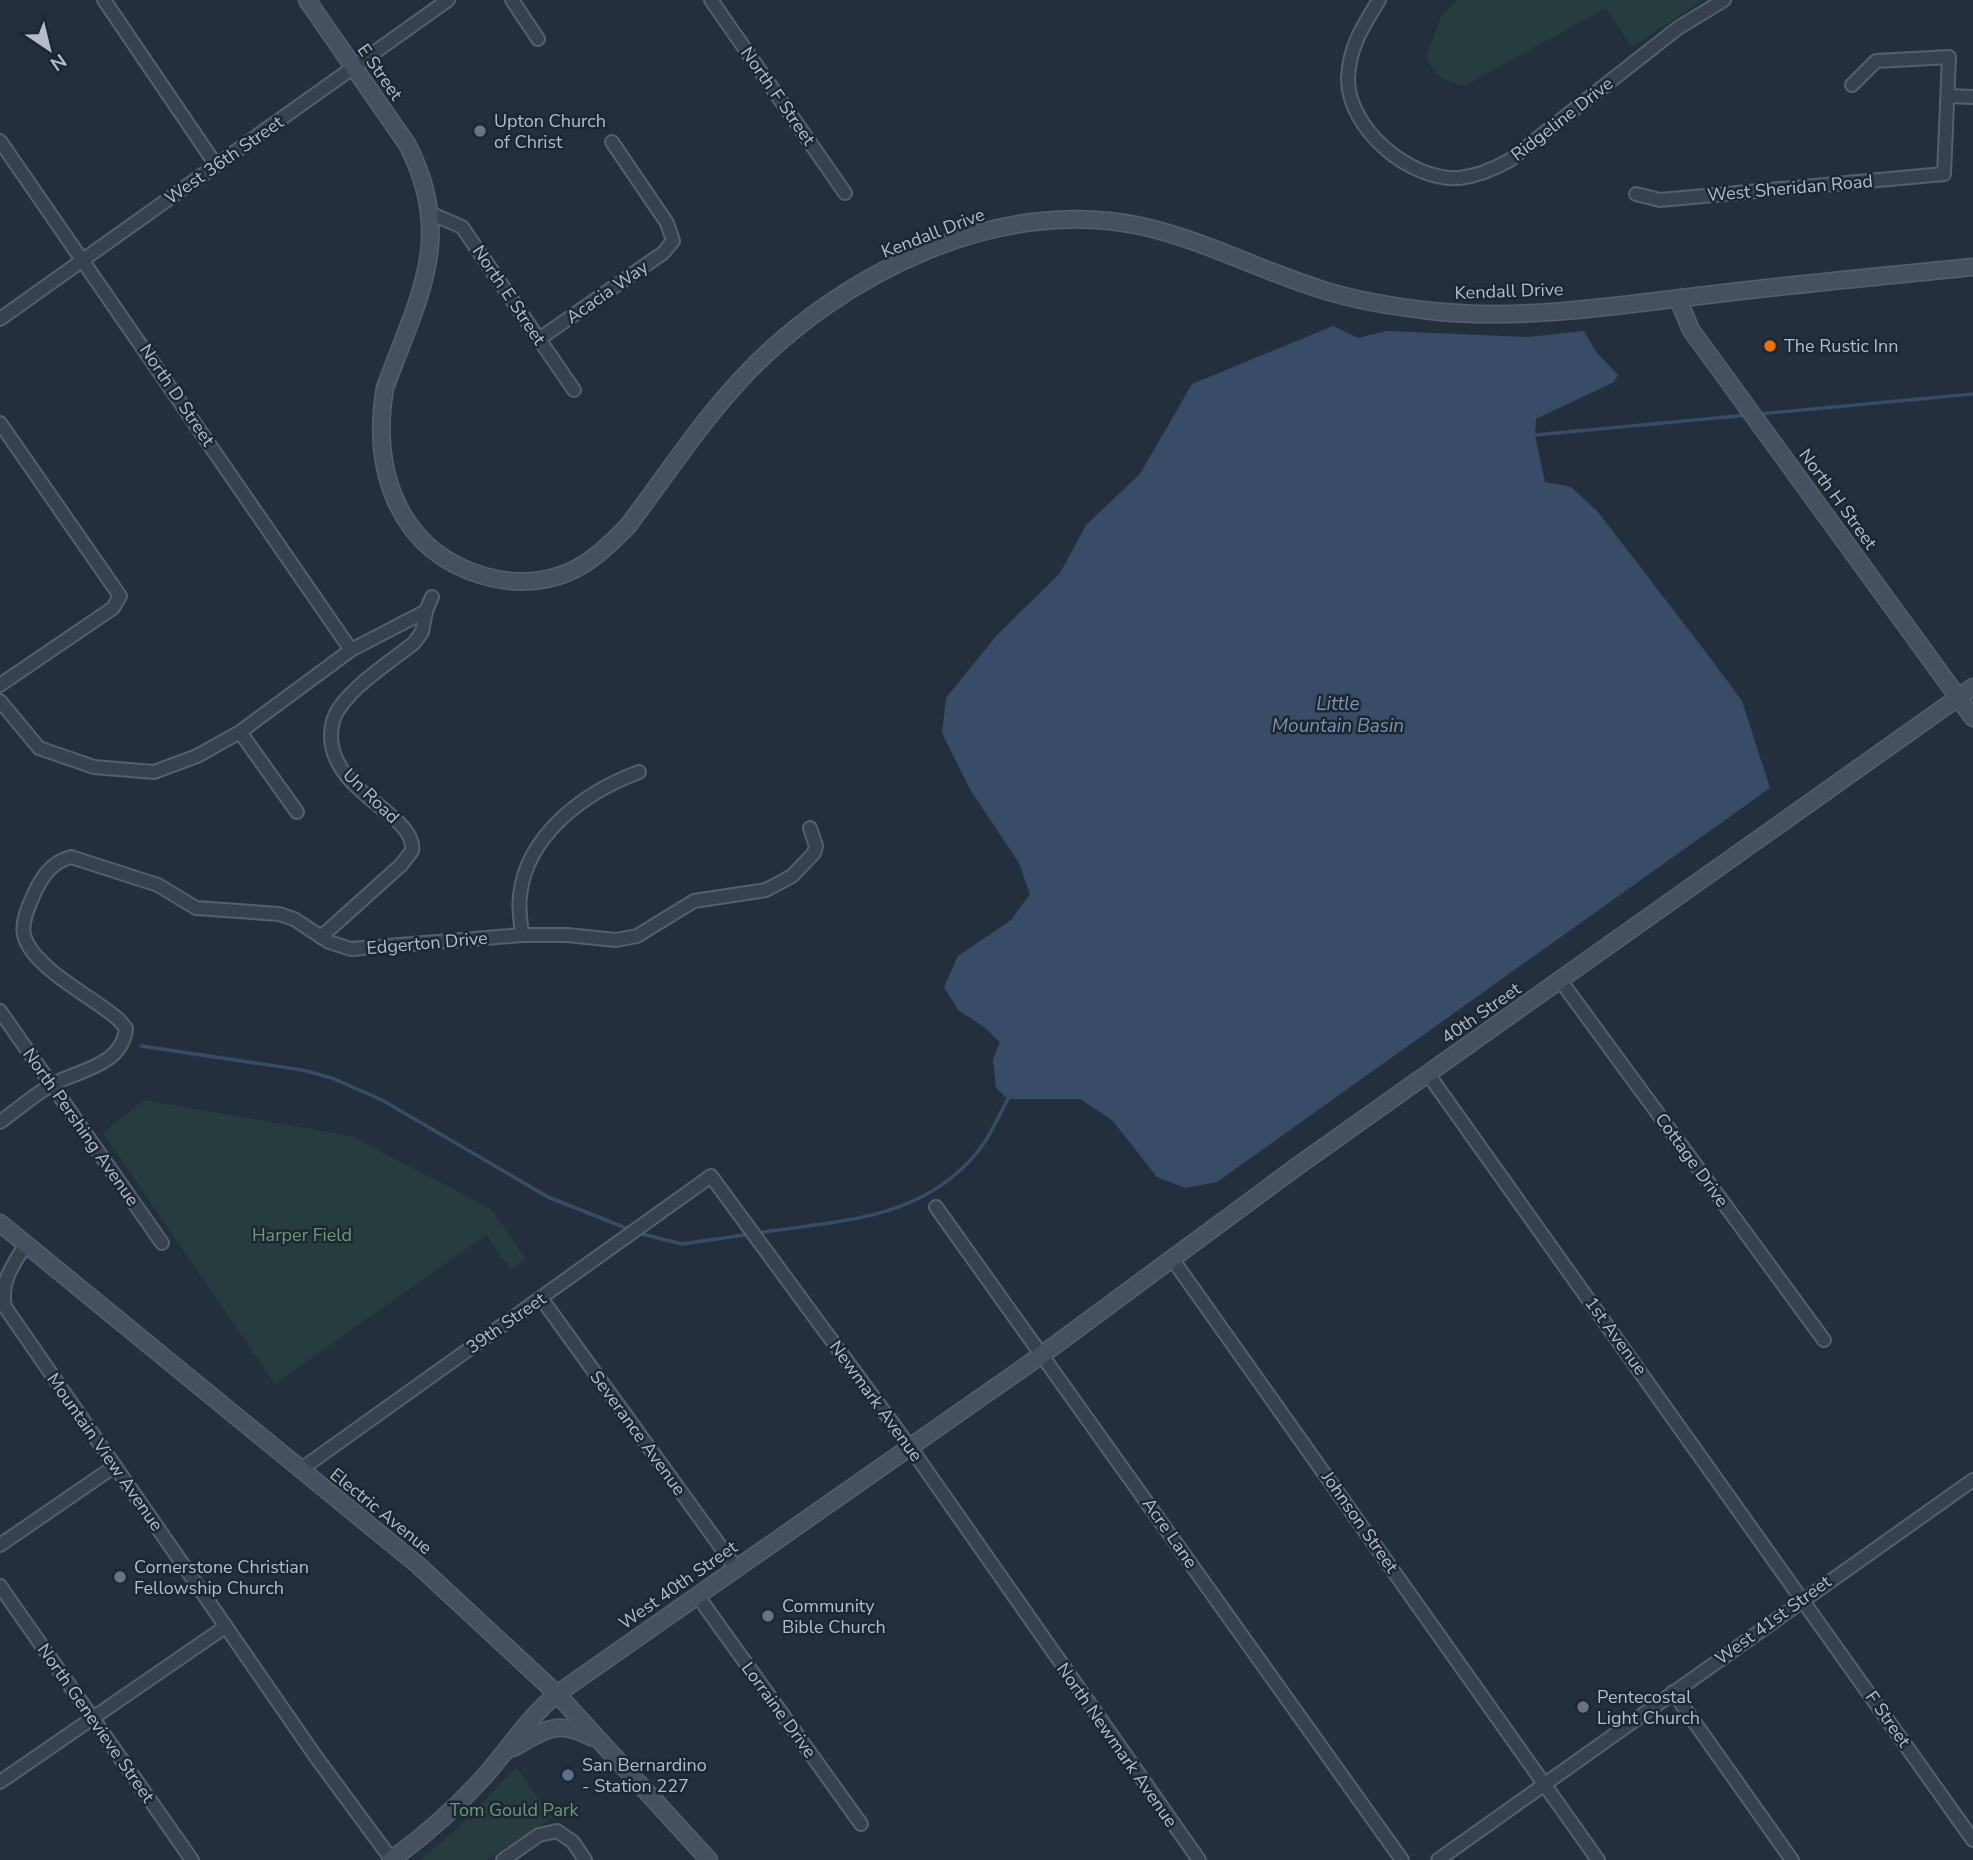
<svg xmlns="http://www.w3.org/2000/svg" width="1973" height="1860" font-family="'Nunito Sans',sans-serif">
<rect width="100%" height="100%" fill="#242f3e"/>
<g fill="#263c3f">
<polygon points="1457,0 1703,0 1632,47 1606,8 1464,86 1443,80 1426,59 1441,16"/>
<polygon points="144,1100 351,1136 491,1209 526,1259 511,1270 486,1235 275,1384 103,1133"/>
<polygon points="516,1767 552,1818 486,1860 419,1860 456,1830"/>
</g>
<polygon fill="#394c67" points="1333,326 1358,338 1386,331 1528,337 1584,331 1596,352 1618,375 1614,382 1536,419 1535,435 1545,482 1571,487 1598,512 1708,655 1742,701 1770,788 1217,1182 1185,1188 1157,1177 1112,1120 1080,1099 1008,1099 996,1088 993,1059 1000,1042 984,1027 958,1010 944,987 958,956 1011,920 1030,894 1019,863 971,791 942,733 946,698 997,635 1060,573 1086,525 1140,474 1192,384"/>
<g fill="none" stroke-linecap="round" stroke-linejoin="round">
<g stroke="#394c67" stroke-width="3.5">
<polyline points="1759,414 1973,394"/>
<polyline points="1535,435 1748,415"/>
<polyline points="141,1046 302,1070 332,1078 382,1100 548,1197 631,1230"/>
<polyline points="638,1233 682,1244 751,1234"/>
<path d="M758 1233C840 1220 923 1221 979 1150 991 1135 999 1115 1008 1099"/>
</g>
<g stroke="#565f6c" stroke-width="16">
<g id="street">
<polyline points="104,0 216,165"/>
<polyline points="512,0 538,39"/>
<polyline points="711,0 845,193"/>
<path d="M1379 0C1363 26 1349 47 1348 79 1348 129 1410 181 1459 178 1478 176 1494 169 1510 160L1678 28 1724 0"/>
<polyline points="1948,96 1973,97"/>
<polyline points="0,141 351,650"/>
<polyline points="1636,194 1660,200 1944,174 1949,57 1876,61 1852,85"/>
<polyline points="432,214 462,227 574,390"/>
<polyline points="0,319 448,0"/>
<polyline points="539,339 663,253 673,241 667,223 612,142"/>
<polyline points="0,423 120,596 113,608 0,685"/>
<polyline points="0,701 39,748 94,767 154,772 197,756 240,732 351,650 426,611 432,597"/>
<polyline points="240,732 297,812"/>
<path d="M522 935C521 922 518 909 520 896 526 835 585 792 639 772"/>
<path d="M321 937 401 865 412 851C417 814 333 795 331 737 331 725 333 716 340 707 358 682 390 662 414 643L422 632 426 611"/>
<polyline points="1560,980 1824,1340"/>
<polyline points="0,1011 162,1243"/>
<polyline points="1428,1074 1973,1840"/>
<path d="M0 1122C17 1110 35 1094 53 1084 80 1070 123 1065 126 1028L119 1020C95 998 32 968 24 935 21 922 29 905 34 894 42 876 52 862 71 857L158 885 196 908 279 914 294 919 329 942 351 949 522 935H567L616 940 637 936 694 901 766 890 792 876 814 853 816 846 810 828"/>
<polyline points="936,1207 1402,1860"/>
<path d="M26 1244C13 1265 0 1281 5 1307L316 1757 392 1860"/>
<polyline points="1173,1260 1598,1860"/>
<polyline points="541,1298 736,1568"/>
<polyline points="300,1470 711,1176 910,1447 1199,1860"/>
<polyline points="0,1545 115,1466"/>
<polyline points="0,1586 192,1860"/>
<polyline points="697,1595 861,1824"/>
<polyline points="1673,1692 1792,1860"/>
<polyline points="0,1782 225,1627"/>
<polyline points="503,1860 539,1835 557,1831 573,1842 585,1860"/>
<polyline points="1438,1860 1973,1480"/>
</g>
</g>
<g stroke="#565f6c" stroke-width="19">
<g id="secondary">
<path d="M307 0 407 144C456 238 418 297 385 388 371 470 398 551 484 576 509 583 533 584 558 576 586 568 607 547 627 527 666 476 701 421 746 374 841 274 999 195 1141 226 1204 240 1261 271 1323 290 1358 301 1396 307 1432 311 1523 321 1617 305 1707 295 1795 284 1884 276 1973 267"/>
<polyline points="1678,299 1691,330 1973,718"/>
<polyline points="0,1223 418,1565 557,1694 709,1860"/>
<path d="M513 1748C546 1730 555 1719 591 1737"/>
<path d="M391 1860C424 1836 454 1810 481 1780 507 1752 527 1718 557 1694L1043 1354 1299 1165 1973 687"/>
</g>
</g>
<use href="#street" stroke="#38414e" stroke-width="12"/>
<use href="#secondary" stroke="#465061" stroke-width="16"/>
</g>
<g fill="#6b7280" stroke="#1d2633" stroke-width="2.5">
<circle cx="480" cy="131" r="7"/>
<circle cx="120" cy="1577" r="7"/>
<circle cx="768" cy="1616" r="7"/>
<circle cx="1583" cy="1707" r="7"/>
</g>
<circle fill="#e8710a" stroke="#1d2633" stroke-width="2.5" cx="1770" cy="346" r="7"/>
<circle fill="#5c6f8a" stroke="#1d2633" stroke-width="2.5" cx="568" cy="1775" r="7"/>
<g text-anchor="middle" dominant-baseline="central" stroke-width="5" stroke-linejoin="round" paint-order="stroke">
<g font-size="18" fill="#b4bcc9" stroke="#1d2633">
<text transform="translate(380 72) rotate(55)">E Street</text>
<text transform="translate(778 96) rotate(55)">North F Street</text>
<text transform="translate(1562 119) rotate(-38)">Ridgeline Drive</text>
<text transform="translate(224 160) rotate(-35)">West 36th Street</text>
<text transform="translate(1790 188) rotate(-5)">West Sheridan Road</text>
<text transform="translate(933 233) rotate(-21)">Kendall Drive</text>
<text transform="translate(1509 291) rotate(-2)">Kendall Drive</text>
<text transform="translate(607 292) rotate(-35)">Acacia Way</text>
<text transform="translate(509 295) rotate(56)">North E Street</text>
<text transform="translate(177 395) rotate(56)">North D Street</text>
<text transform="translate(1838 499) rotate(54)">North H Street</text>
<text transform="translate(371 796) rotate(44)">Un Road</text>
<text transform="translate(427 943) rotate(-5)">Edgerton Drive</text>
<text transform="translate(1481 1013) rotate(-35)">40th Street</text>
<text transform="translate(81 1127) rotate(55)">North Pershing Avenue</text>
<text transform="translate(1692 1160) rotate(54)">Cottage Drive</text>
<text transform="translate(506 1323) rotate(-35)">39th Street</text>
<text transform="translate(1616 1336) rotate(54)">1st Avenue</text>
<text transform="translate(876 1401) rotate(54)">Newmark Avenue</text>
<text transform="translate(638 1433) rotate(54)">Severance Avenue</text>
<text transform="translate(105 1452) rotate(55)">Mountain View Avenue</text>
<text transform="translate(381 1511) rotate(39)">Electric Avenue</text>
<text transform="translate(1360 1522) rotate(55)">Johnson Street</text>
<text transform="translate(1170 1533) rotate(55)">Acre Lane</text>
<text transform="translate(678 1585) rotate(-35)">West 40th Street</text>
<text transform="translate(1773 1620) rotate(-36)">West 41st Street</text>
<text transform="translate(779 1710) rotate(54)">Lorraine Drive</text>
<text transform="translate(1888 1719) rotate(55)">F Street</text>
<text transform="translate(96 1723) rotate(55)">North Genevieve Street</text>
<text transform="translate(1117 1745) rotate(55)">North Newmark Avenue</text>
</g>
<g font-size="18" fill="#b4bcc9" stroke="#1d2633" text-anchor="start">
<text x="494" y="121">Upton Church<tspan x="494" dy="21">of Christ</tspan></text>
<text x="1784" y="346">The Rustic Inn</text>
<text x="134" y="1567">Cornerstone Christian<tspan x="134" dy="21">Fellowship Church</tspan></text>
<text x="782" y="1606">Community<tspan x="782" dy="21">Bible Church</tspan></text>
<text x="1597" y="1697">Pentecostal<tspan x="1597" dy="21">Light Church</tspan></text>
<text x="582" y="1765">San Bernardino<tspan x="582" dy="21">- Station 227</tspan></text>
</g>
<g font-size="18" fill="#6b9a76" stroke="#1d2633">
<text x="302" y="1235">Harper Field</text>
<text x="514" y="1810">Tom Gould Park</text>
</g>
<g font-size="19" font-style="italic" fill="#7c92b1" stroke="#1d2633">
<text x="1338" y="704">Little<tspan x="1338" dy="22">Mountain Basin</tspan></text>
</g>
</g>
<g transform="translate(49 49) rotate(145)" stroke="#1d2633" stroke-width="5" paint-order="stroke">
<path d="M0-5L12 26L0 18L-12 26Z" fill="#b4bcc9"/>
<text y="-10" font-size="19" font-weight="bold" text-anchor="middle" fill="#b4bcc9">N</text>
</g>
</svg>
